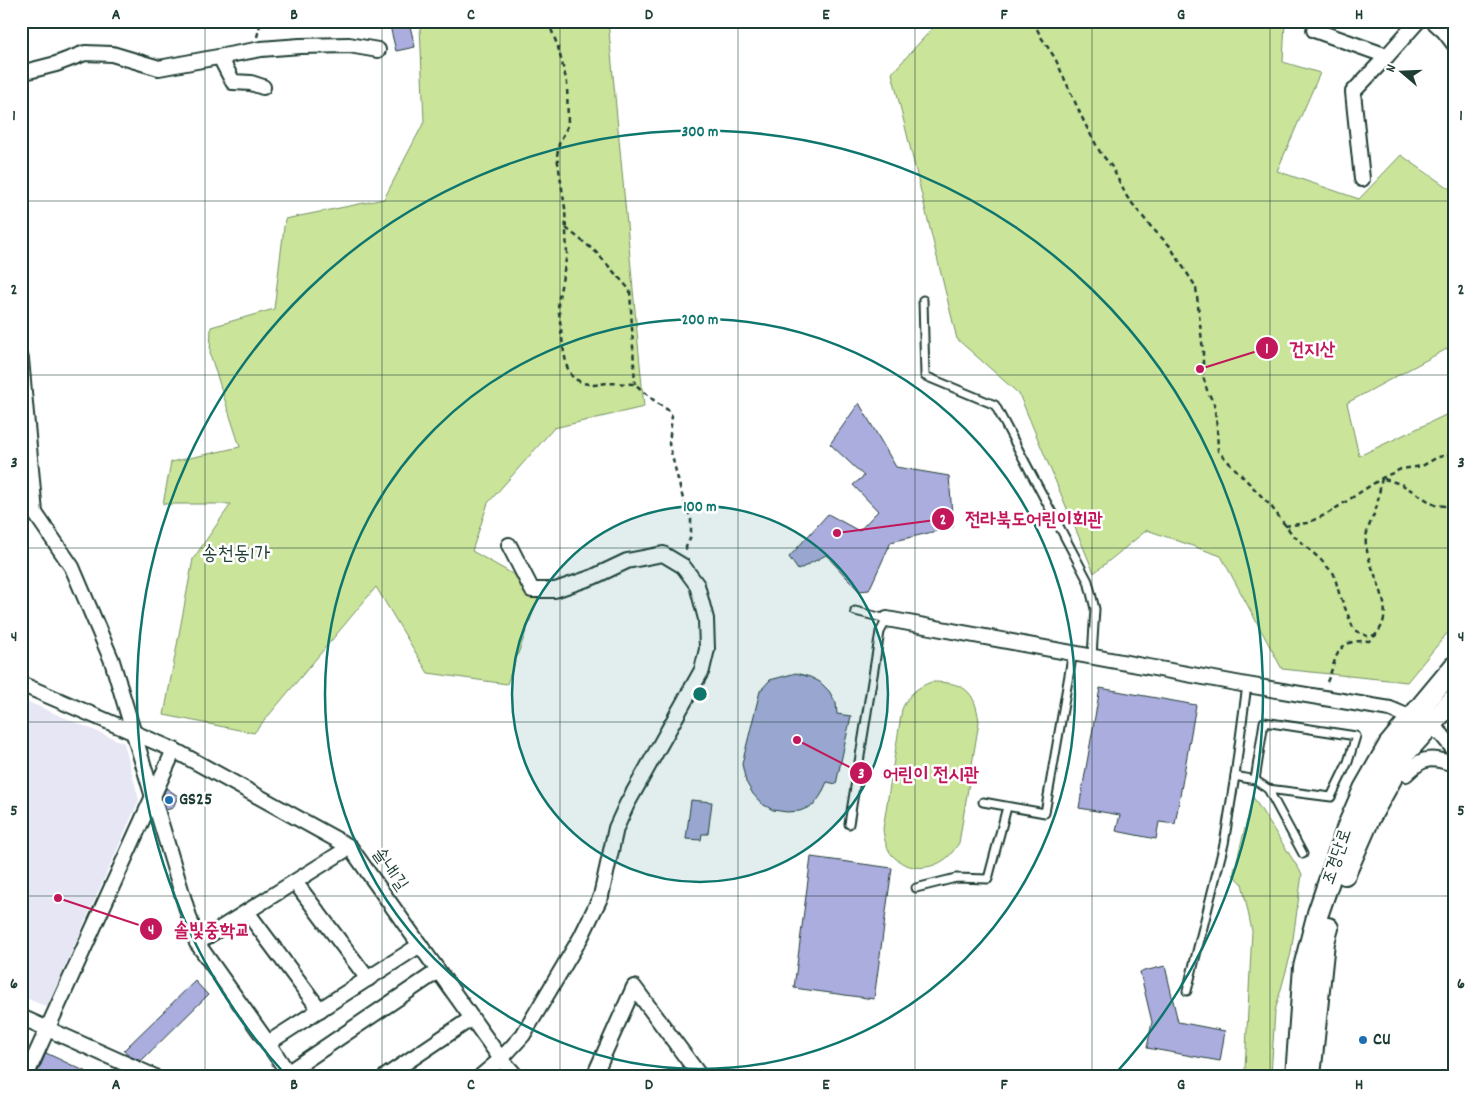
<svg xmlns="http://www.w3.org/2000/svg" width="1475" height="1097" font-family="Dekko,'Poor Story',sans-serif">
<rect width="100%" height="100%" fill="#fff"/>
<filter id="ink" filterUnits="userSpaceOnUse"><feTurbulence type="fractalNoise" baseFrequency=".02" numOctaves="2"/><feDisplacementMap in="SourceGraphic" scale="10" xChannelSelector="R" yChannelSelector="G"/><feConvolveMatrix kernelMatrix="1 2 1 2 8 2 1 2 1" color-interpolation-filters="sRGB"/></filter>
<g filter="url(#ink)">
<polygon fill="#e6e6f5" points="21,699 124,743 139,800 47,1007 21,996"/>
<g fill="#cae49a" stroke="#749067">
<polygon points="412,21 608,21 644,407 554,428 488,503 472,551 541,590 507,684 428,673 376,587 254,733 164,715 193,559 231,504 163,504 171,462 240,447 210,354 211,327 274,309 285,219 384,199 424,122 420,26"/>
<polygon points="939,21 1285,21 1283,62 1320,73 1277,171 1359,199 1401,155 1454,192 1454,345 1347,403 1359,456 1454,411 1454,625 1407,682 1282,669 1221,556 1147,530 1094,573 1019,394 957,339 892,73"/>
<path d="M931 682C963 682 975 689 979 722L959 843C956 847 953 852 949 856 933 871 907 872 892 855 886 848 884 838 883 829L902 709C909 694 916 688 931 682Z"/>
<polygon points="1253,797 1302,874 1291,953 1275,1011 1271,1076 1241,1076 1245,1069 1252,931 1242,883 1233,875"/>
</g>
<g fill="#abadde" stroke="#1f3d34">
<polygon points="409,22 415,47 396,51 390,26"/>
<polygon points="859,403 896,467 949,476 953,527 891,542 869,590 859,591 826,555 798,570 789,557 828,514 859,531 878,511 853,485 864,476 830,444"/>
<polygon points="796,673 810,677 820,682 829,691 836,703 837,714 851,716 836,784 827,782 821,795 814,805 800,811 787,812 773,810 762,804 753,794 746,782 742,764 760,691 770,680"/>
<polygon points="1100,688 1196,705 1175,824 1159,822 1156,839 1116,831 1120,815 1079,808"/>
<polygon points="166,788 178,796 173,808 166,810 162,797"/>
<polygon points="691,800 712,802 708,834 702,834 701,840 686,839"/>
<polygon points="811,857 892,868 874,999 794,988"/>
<polygon points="1165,966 1178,1022 1225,1031 1220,1061 1147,1048 1152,1022 1140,972"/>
<polygon points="195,981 208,995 141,1061 129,1056 124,1050"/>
<polygon points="46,1053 95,1076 36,1076"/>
</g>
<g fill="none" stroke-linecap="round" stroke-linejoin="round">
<g stroke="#1f3d34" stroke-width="11">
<g id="lane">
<polyline points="923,300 925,376 995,405 1088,581 1095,609 1092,656"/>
<polyline points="1247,685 1235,776 1255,780 1268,789 1331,797 1348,762 1356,736 1264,722 1255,780"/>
<polyline points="1268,789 1303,854"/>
<polyline points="983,802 1045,813 1073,652"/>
<polyline points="849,824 880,632 887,619 855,611"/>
<polyline points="916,888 956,878 988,879 1007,807"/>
<polyline points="1187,991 1224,844 1235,776"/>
</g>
</g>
<g stroke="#1f3d34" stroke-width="18">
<g id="street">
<polyline points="1433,21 1444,31 1454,44"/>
<polyline points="1314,30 1387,56 1418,21"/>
<polyline points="220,57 233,82 251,83 263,87"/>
<polyline points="21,73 56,64 85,53 112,54 159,68 261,49 300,46 349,45 378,50"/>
<polyline points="1362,179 1353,92 1387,56"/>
<polyline points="21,359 35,513 72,567 112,661 197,943 268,1043 290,1076"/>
<polyline points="887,619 1247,685 1390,709 1431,726 1442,735 1454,750"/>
<polyline points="21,684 174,750 350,847 501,1059 516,1076"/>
<path d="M1397 769 1406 774C1420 760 1427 756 1447 762L1454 759"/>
<polyline points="295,882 368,979"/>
<polyline points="247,912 320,1010"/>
<polyline points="197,943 350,847"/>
<polyline points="21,1017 153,1076"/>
<polyline points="268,1043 420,945"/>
<polyline points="287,1073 438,971"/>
<polyline points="26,1076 174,750"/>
<polyline points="386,1076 472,1018"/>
<polyline points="481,1076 501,1059 523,1035 581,937 601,896 616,828 627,804 702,670 707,649 706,619 697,585 683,566 663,554 627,561 593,577 555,590 532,590 509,545"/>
<polyline points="594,1076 634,987 700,1076"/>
</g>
</g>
<g stroke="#1f3d34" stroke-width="24">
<g id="secondary">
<polyline points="1345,874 1370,817 1406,752 1454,699"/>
<polyline points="1296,1076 1304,967 1318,913 1348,826 1364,789 1389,745 1454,667"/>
<polyline points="1310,1076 1324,942 1328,928"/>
</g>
</g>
<g stroke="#1f3d34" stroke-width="2.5" stroke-dasharray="5 4" stroke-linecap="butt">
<polyline points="548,21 558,47 567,83 568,125 559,144 557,156 565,208 567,254 558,303 563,347 567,367 573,378 583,383 594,385 607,383 635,384 657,403 668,410 672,416 669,444 683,499 691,519 691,536 686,547 687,553"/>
<polyline points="1033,21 1041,37 1055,58 1085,124 1100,152 1112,167 1127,197 1152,228 1169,245 1196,287 1203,351 1203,376 1207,390 1214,404 1217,426 1218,451 1270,505 1292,534 1320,559 1334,574 1339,593 1354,630 1367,636 1377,635"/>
<polyline points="257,37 261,21"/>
<polyline points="566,228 596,252 630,290 635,384"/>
<polyline points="1384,479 1401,484 1435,505 1454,507"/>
<polyline points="1285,526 1307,523 1327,514 1382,478 1401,469 1422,466 1438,457 1454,454"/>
<path d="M1327 682C1338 657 1334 639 1369 641 1404 614 1370 578 1366 545 1364 531 1374 518 1377 505 1379 496 1380 487 1382 478"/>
</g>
<use href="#lane" stroke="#fff" stroke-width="7"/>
<use href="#street" stroke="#fff" stroke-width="14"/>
<use href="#secondary" stroke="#fff" stroke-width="20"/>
</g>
</g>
<path fill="none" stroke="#1f3d34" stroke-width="1" stroke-opacity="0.55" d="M205 21V1076M382 21V1076M560 21V1076M738 21V1076M915 21V1076M1092 21V1076M1270 21V1076M21 201H1454M21 375H1454M21 548H1454M21 722H1454M21 896H1454"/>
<circle cx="700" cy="694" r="188" fill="#0f766e" fill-opacity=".12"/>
<g fill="none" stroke="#0f766e" stroke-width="2.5">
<circle cx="700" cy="694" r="188"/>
<circle cx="700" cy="694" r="375"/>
<path d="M285 1074A563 563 0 1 1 1115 1074"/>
</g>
<g fill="#1f6fb2" stroke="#fff" stroke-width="2">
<circle cx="169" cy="800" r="5"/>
<circle cx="1363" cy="1040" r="5"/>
</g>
<g text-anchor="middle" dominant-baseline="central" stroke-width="5" stroke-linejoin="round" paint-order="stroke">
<g font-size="18" font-weight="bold" fill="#1f3d34" stroke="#fff" text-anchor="start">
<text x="179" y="800">GS25</text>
<text x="1373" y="1040">CU</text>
</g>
<g font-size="18" fill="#1f3d34" stroke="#fff">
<text transform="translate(1338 857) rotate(-71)">조경단로</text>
<text transform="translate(389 870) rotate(55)">솔내1길</text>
</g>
<g font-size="20" fill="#1f3d34" stroke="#fff">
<text x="236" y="555">송천동1가</text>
</g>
</g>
<circle cx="700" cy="694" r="8" fill="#0f766e" stroke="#fff" stroke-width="2.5"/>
<g font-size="15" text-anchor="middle" font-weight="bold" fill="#0f766e" stroke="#fff" stroke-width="5" stroke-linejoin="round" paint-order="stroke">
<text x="700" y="136">300 m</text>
<text x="700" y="324">200 m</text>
<text x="700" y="511">100 m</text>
</g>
<path fill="none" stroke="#c2185b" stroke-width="2" d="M1200 369L1267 348M837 533L943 519M797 740L861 773M58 898L151 929"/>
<g fill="#c2185b" stroke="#fff" stroke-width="2">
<circle cx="1200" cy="369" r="5"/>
<circle cx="837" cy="533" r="5"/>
<circle cx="797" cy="740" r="5"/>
<circle cx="58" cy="898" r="5"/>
<circle cx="1267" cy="348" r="12"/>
<circle cx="943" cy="519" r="12"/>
<circle cx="861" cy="773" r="12"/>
<circle cx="151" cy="929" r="12"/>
</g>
<g font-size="15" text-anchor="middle" font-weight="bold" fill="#fff">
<text x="1267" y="353">1</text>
<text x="943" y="524">2</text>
<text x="861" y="778">3</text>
<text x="151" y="934">4</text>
</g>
<g font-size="19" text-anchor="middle" font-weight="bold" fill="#c2185b" stroke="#fff" stroke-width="5" stroke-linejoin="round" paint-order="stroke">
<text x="1312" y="355">건지산</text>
<text x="1034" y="525">전라북도어린이회관</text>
<text x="931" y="780">어린이 전시관</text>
<text x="212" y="936">솔빛중학교</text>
</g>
<rect width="1475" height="1097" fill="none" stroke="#fff" stroke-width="55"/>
<g transform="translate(1402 72) rotate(289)" stroke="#ffffff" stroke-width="4" paint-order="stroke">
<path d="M0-4L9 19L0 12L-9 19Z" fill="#1f3d34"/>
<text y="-8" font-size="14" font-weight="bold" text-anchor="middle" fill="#1f3d34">N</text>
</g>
<rect x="28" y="28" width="1420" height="1042" fill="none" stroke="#1f3d34" stroke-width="2"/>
<g font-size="16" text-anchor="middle" font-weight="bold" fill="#1f3d34">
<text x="116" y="19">A</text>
<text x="294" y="19">B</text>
<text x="471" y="19">C</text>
<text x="649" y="19">D</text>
<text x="826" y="19">E</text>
<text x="1004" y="19">F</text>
<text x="1181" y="19">G</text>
<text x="1359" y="19">H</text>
<text x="14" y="120">1</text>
<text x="1461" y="120">1</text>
<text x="14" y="294">2</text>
<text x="1461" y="294">2</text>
<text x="14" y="467">3</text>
<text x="1461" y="467">3</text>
<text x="14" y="641">4</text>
<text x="1461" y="641">4</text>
<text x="14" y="815">5</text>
<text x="1461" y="815">5</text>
<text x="14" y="988">6</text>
<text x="1461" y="988">6</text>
<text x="116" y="1089">A</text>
<text x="294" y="1089">B</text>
<text x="471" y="1089">C</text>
<text x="649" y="1089">D</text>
<text x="826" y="1089">E</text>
<text x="1004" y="1089">F</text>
<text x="1181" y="1089">G</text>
<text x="1359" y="1089">H</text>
</g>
</svg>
